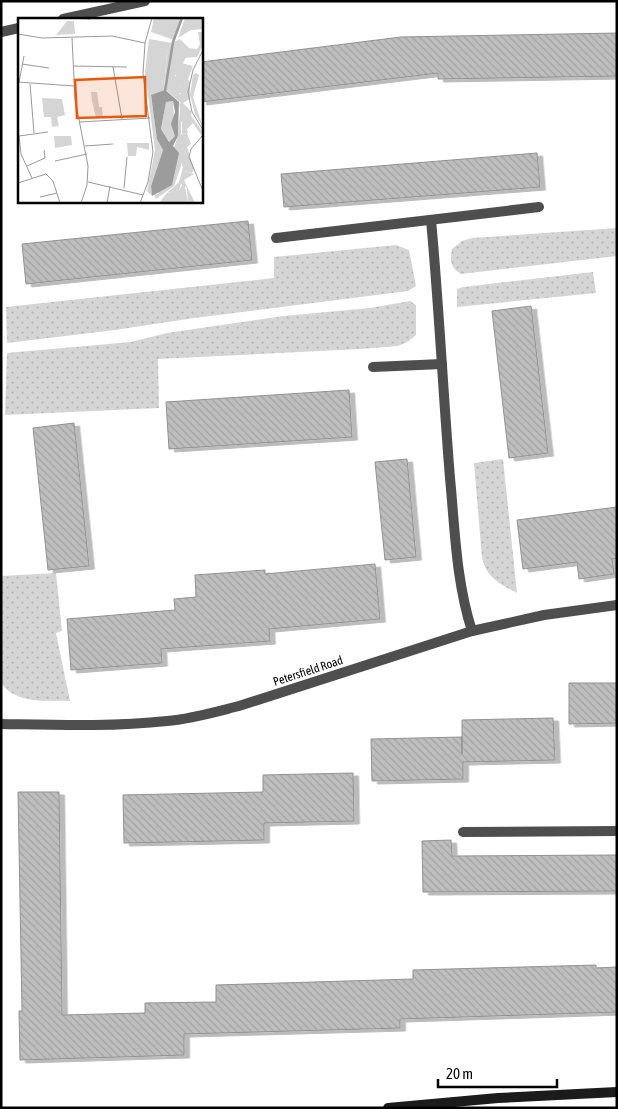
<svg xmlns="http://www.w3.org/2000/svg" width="618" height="1109" font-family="'Asap Condensed',sans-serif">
<defs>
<pattern id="grass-dots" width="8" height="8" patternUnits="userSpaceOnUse" patternTransform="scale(1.25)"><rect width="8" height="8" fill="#d5d5d5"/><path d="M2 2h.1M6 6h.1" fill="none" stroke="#b5b5b5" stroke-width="1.8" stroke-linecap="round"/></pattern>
<pattern id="building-back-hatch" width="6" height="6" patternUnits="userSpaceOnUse" patternTransform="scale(1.25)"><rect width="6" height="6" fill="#bebebe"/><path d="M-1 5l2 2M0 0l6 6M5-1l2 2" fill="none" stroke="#a2a2a2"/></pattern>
<filter id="shadow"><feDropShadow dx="5.5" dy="3" stdDeviation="0" flood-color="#0004"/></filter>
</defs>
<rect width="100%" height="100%" fill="#fff"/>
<g fill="url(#grass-dots)">
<path d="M617 228V256L461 274C450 268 450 260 452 249L462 241 472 238Z"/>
<polygon points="396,245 409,250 416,286 408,291 194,318 115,330 7,343 6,307 274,278 274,257"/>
<polygon points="593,272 596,293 457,307 457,289 463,287"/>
<polygon points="410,301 416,305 416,335 409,341 398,346 360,349 158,359 159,408 5,415 7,353 131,342 167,333 284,316 370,308"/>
<path d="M503 459 517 593C500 584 487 578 482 558L474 463Z"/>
<path d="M56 573 62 631 56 633 70 701C46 700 17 705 1 683V576Z"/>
</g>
<g fill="url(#building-back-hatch)" stroke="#929292" filter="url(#shadow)">
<polygon points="617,33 617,76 438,79 438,73 201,102 201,62 401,37"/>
<polygon points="537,153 540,187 284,207 281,174"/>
<polygon points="248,221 252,260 26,284 22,244"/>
<polygon points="531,306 548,453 509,458 492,311"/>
<polygon points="349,390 352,437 169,449 166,402"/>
<polygon points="74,423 89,566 48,570 33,428"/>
<polygon points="407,459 416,557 385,560 375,462"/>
<polygon points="617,507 617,558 612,559 614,574 579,579 577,562 523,569 517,520"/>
<polygon points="375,564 380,619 269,629 270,641 161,649 162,663 71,670 67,619 175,610 174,599 196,597 195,575 265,570 265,574"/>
<polygon points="569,683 617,683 617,723 569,724"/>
<polygon points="553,718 555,760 463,762 463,779 372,781 371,739 462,737 462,754 462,720"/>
<polygon points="353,773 354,821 264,823 264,840 124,843 123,795 263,792 263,775"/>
<polygon points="18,792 59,792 62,1015 145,1013 145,1003 216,1002 216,985 413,979 413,970 596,965 596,968 617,967 617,1012 400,1019 400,1028 184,1034 184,1055 20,1060 19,1011 22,1011"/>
<polygon points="451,840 452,856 617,855 617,891 423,892 422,841"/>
</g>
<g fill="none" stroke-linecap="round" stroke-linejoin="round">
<g stroke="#4e4e4e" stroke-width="10">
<path d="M431 220C439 306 443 392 450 478 455 530 456 581 472 631"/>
<polyline points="276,238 539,207"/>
<polyline points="373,367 442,364"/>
<polyline points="463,832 617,831"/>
</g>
<g stroke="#4e4e4e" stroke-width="10">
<polyline points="63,19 145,1"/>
<polyline points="1,32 19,28"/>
<path d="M1 724C56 725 112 727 167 721 191 719 215 712 239 706L472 631 544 615 617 605"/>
</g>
<polyline stroke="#1b1b1b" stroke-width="10" points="388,1108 498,1098 617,1092"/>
</g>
<g text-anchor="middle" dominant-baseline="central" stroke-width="4" stroke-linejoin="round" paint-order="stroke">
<g font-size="12" fill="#000" stroke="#fff">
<text transform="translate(308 671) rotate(-18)">Petersfield Road</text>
</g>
</g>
<g transform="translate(18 18)">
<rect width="185" height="185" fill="#fff"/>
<path d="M49 3H56L57 16 38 17ZM131 21 154 25 149 34 146 70 163 86V148L156 168 138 181 136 177 140 176 160 118 162 91 161 84 147 73 133 78 139 120 145 132 133 168 134 178 129 173 137 132 127 54ZM164 45 175 48 170 61 162 69 165 74 159 76 151 71ZM178 55 181 57 175 79 185 109 177 96 172 77 175 57ZM79 74 81 89H84L85 99H78L74 83 73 74ZM174 99 184 113 183 117 175 105 169 111 170 115 164 116V103ZM36 118H53L54 127 37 130ZM109 125H131V132L119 129 118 138H110ZM166 146V153L176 156 166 162 177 185H170L169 170 163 166 161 172 149 175 161 164Z" fill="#d5d5d5"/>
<path d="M136 0H165L156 22 133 14ZM180 14H185V27L179 39 166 40 161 57H157L158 66 151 71 163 76 162 67 170 61 172 64V81L165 85 173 93 174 102 163 104V85L146 70 149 34 154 25 162 21 171 30 179 31 182 26ZM155 83 157 118 151 124 143 111 148 84ZM169 115 173 126 169 129 176 151 174 155 166 153 163 144 162 117ZM166 164 170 185H141L149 175 161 172Z" fill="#d5d5d5"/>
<path d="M167 0H185V11L173 12 160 20ZM172 31 164 47 167 56 156 57 158 32ZM24 80 44 81 47 97 39 99 41 108 34 109 33 99H26Z" fill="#d5d5d5"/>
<path d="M147 72 161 84 160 118 155 128 161 135 154 167 134 178 133 168 145 132 139 121 133 77ZM155 83 157 94 153 106 157 118 151 124 143 111 148 84Z" fill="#9c9c9c" fill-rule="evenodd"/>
<path fill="none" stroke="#9c9c9c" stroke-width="2.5" d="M147 73 155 24 164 0"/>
<path fill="none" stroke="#999" stroke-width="1" d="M53 0 72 1M0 16 24 20 94 18 127 25M54 20 57 81 70 148 69 167 63 185M185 32 175 52 170 74 174 94 185 112M4 46 31 50M55 48 109 49M95 49 104 101M0 64 56 68M1 64 6 38M12 66 16 115M62 104 132 100M185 117 173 131 171 139 185 173M67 128 95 126M37 143 69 136M9 148 27 140 26 132M14 160 3 136 1 118 30 114M70 164 125 177M0 165 28 156 35 163 42 185M106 170 109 139M22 179 39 175M89 185 92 168M122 185 130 164 135 134 125 56 127 25 134 0"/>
<path fill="#e8590c" fill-opacity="0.15" stroke="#e8590c" stroke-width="2.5" d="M127 59 128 98 59 100 57 62Z"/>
<rect width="185" height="185" fill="none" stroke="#000" stroke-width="2.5"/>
</g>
<rect width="618" height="1109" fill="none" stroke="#000000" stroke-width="5"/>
<path d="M438 1079v8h119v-8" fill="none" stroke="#000000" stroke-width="2.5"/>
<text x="446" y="1079" font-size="15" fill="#000000" stroke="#ffffff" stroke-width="4" paint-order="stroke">20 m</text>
</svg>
